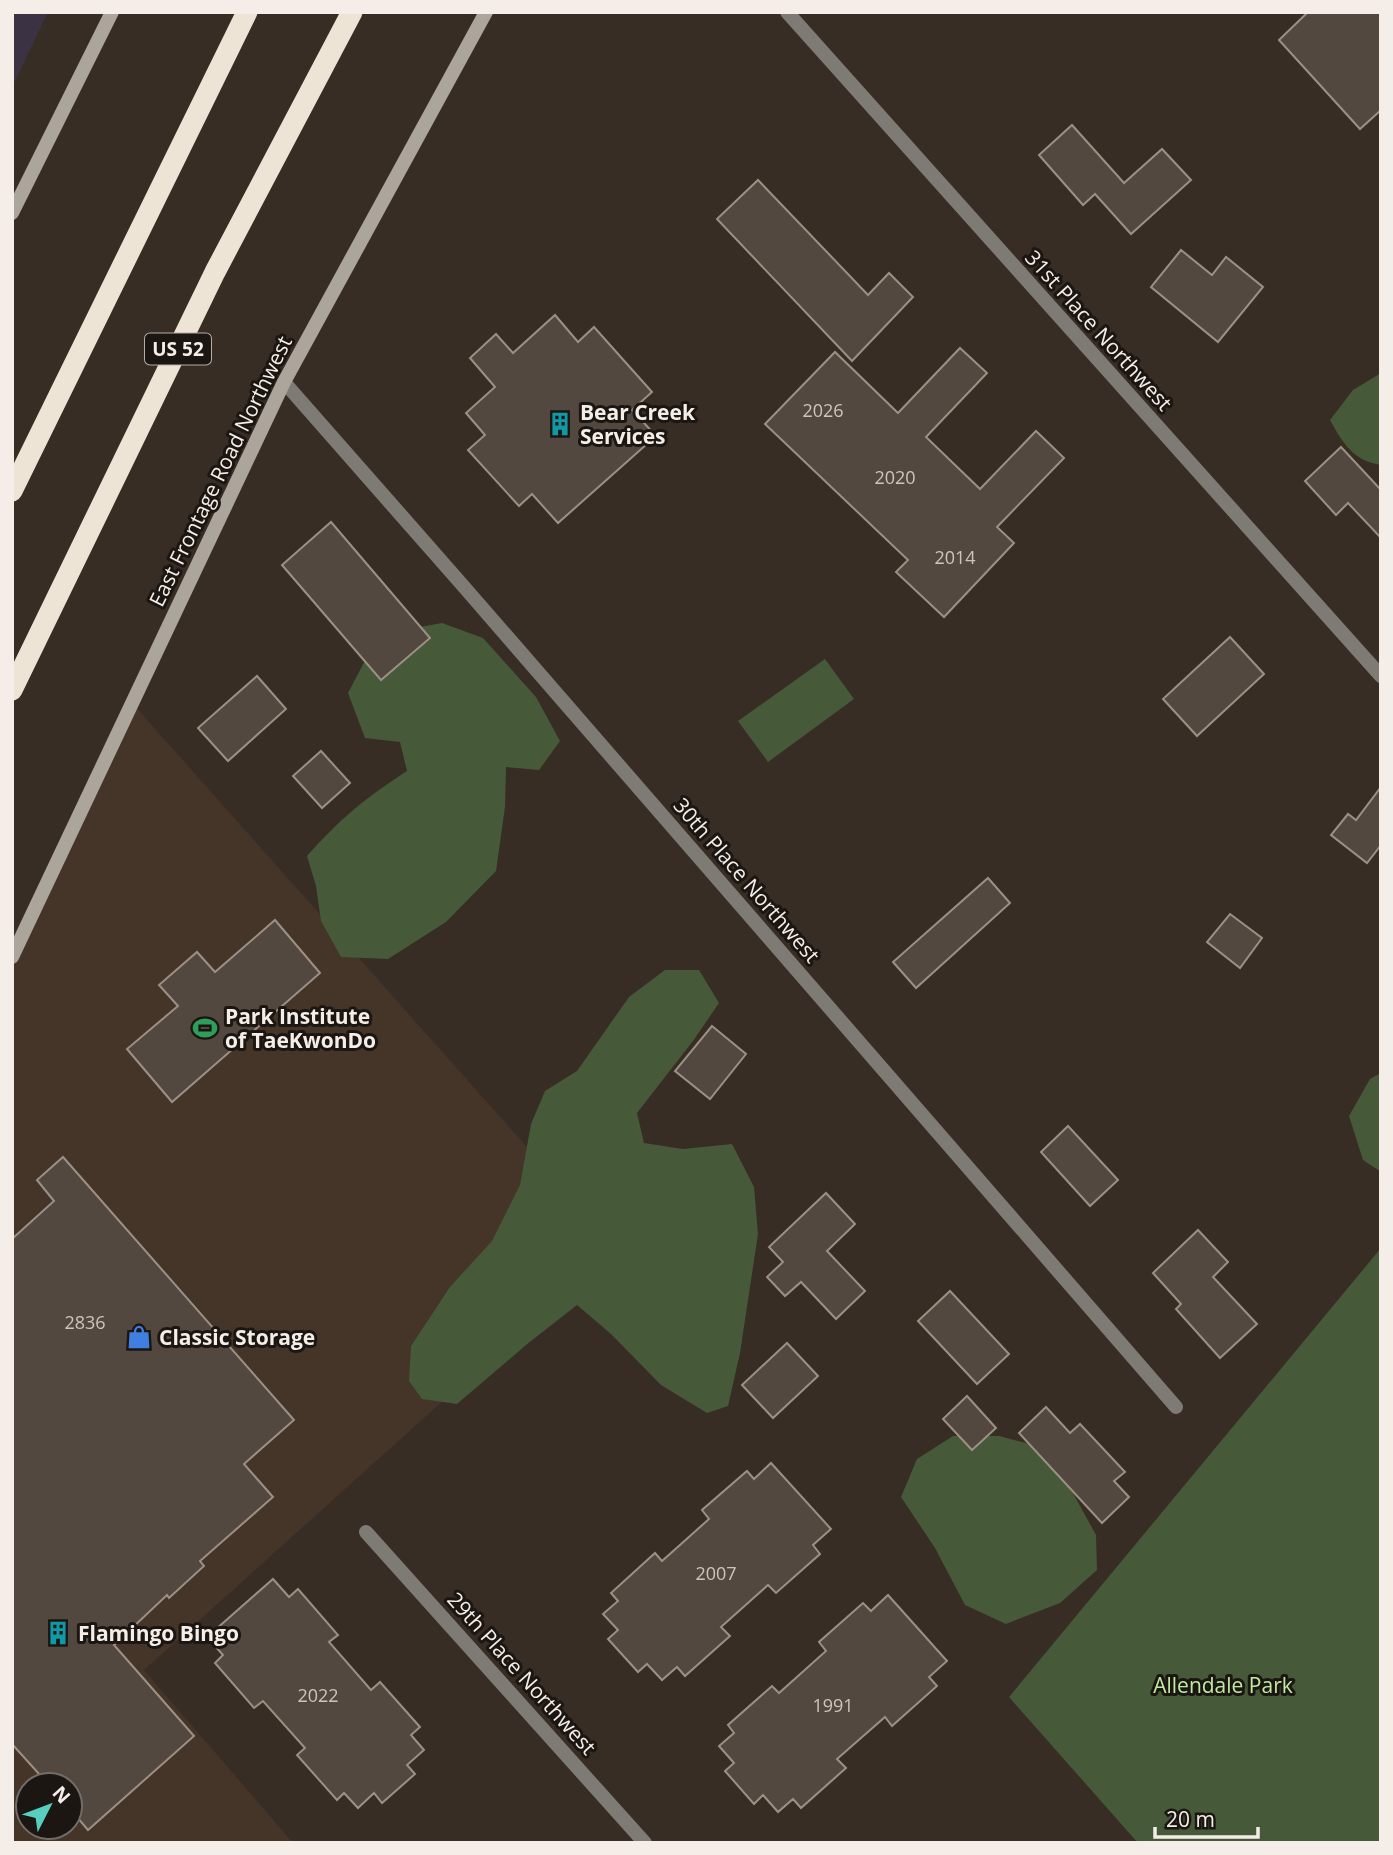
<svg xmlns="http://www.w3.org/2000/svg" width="1393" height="1855" font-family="'Open Sans',sans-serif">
<rect width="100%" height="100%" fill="#382d24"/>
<path fill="#453528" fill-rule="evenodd" d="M132 703 615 1246 144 1670 293 1843H12V957ZM28 1785H70V1827H28Z"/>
<polygon fill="#3b3343" points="12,12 48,12 12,87"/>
<g fill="#465939">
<path d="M1381 373V465C1353 461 1342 442 1330 420L1353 390Z"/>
<path d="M442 623 483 638 536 697 560 741 539 770 506 767 505 807 496 871 446 922 388 959 341 957 321 921 316 886 307 856C340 819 365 798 407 771L400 742 365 738 348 693 369 653 392 632Z"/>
<polygon points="825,659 854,699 768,762 738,721"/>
<polygon points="665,970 699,970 719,1003 693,1041 637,1113 644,1143 683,1149 732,1144 754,1187 758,1234 740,1353 728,1406 707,1413 661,1385 611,1334 577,1305 526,1345 457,1404 422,1399 409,1381 411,1346 450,1287 492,1241 520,1185 531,1124 545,1091 577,1071 629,997"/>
<polygon points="1381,1073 1381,1172 1363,1160 1349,1116 1370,1079"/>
<polygon points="1381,1248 1381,1843 1138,1843 1009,1697"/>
<polygon points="953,1436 999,1436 1041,1447 1074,1495 1096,1535 1097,1570 1060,1603 1006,1624 965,1605 935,1548 901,1497 917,1459"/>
</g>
<g fill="#53483f" stroke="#9c9085" stroke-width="2">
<polygon points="1308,12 1381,12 1381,110 1360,129 1279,40"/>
<polygon points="1072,125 1124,183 1162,149 1191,180 1131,234 1095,194 1083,205 1039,155"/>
<polygon points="758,180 868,295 889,273 913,297 852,361 717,219"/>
<polygon points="1181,250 1212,275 1226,257 1263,287 1218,342 1151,287"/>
<polygon points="555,315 578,342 594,327 652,392 632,410 656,436 558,523 532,494 519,506 468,450 485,435 466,413 495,387 470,358 496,334 513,353"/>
<polygon points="960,348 987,373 926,437 980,489 1036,431 1064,458 997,527 1014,543 944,617 896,572 908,560 765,424 835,352 898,413"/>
<polygon points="1341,447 1381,490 1381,538 1348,503 1336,515 1305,481"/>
<polygon points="331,522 430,638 381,680 282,565"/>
<polygon points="1230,637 1264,674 1197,736 1163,699"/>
<polygon points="257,676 286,709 228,761 198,728"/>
<polygon points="321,751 350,783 322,808 293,776"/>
<polygon points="1381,787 1381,845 1367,863 1331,835 1348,814 1356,820"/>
<polygon points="988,878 1010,903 916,988 893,962"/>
<polygon points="1230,914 1262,938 1240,968 1207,942"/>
<polygon points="275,920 320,973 172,1102 127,1049 178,1006 159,985 197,952 215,972"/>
<polygon points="712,1026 746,1054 710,1099 675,1071"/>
<polygon points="1068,1126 1118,1180 1090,1206 1041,1152"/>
<polygon points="63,1157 294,1420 244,1464 273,1497 200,1561 204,1566 169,1598 167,1595 114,1645 194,1736 88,1830 70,1809 70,1785 49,1785 12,1744 12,1239 54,1201 37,1180"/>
<polygon points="826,1193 855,1224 827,1251 865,1291 836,1319 801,1282 785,1296 767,1277 783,1262 769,1247"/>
<polygon points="1198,1230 1228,1262 1213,1277 1257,1324 1220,1358 1176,1309 1181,1304 1153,1273"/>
<polygon points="950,1291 1009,1354 977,1384 918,1321"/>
<polygon points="787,1343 818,1376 773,1418 742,1385"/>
<polygon points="967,1396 996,1428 972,1450 943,1419"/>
<polygon points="1046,1407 1070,1433 1080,1424 1125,1472 1114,1481 1129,1497 1102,1523 1019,1433"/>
<polygon points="771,1463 831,1529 813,1545 820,1554 776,1593 768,1585 721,1627 730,1636 685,1676 677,1667 662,1680 647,1664 638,1672 608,1639 618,1630 603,1614 618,1601 611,1593 655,1553 662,1561 709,1519 702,1510 747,1471 754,1479"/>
<polygon points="273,1579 289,1597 298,1589 338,1635 329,1642 371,1690 380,1682 420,1727 411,1735 424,1750 407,1765 415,1774 382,1803 374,1793 358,1808 344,1793 337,1800 297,1755 305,1748 263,1701 254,1708 215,1663 223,1655 207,1637"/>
<polygon points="888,1595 947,1661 929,1677 937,1686 892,1726 885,1717 837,1759 846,1768 801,1808 793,1799 778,1812 763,1795 754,1804 725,1771 734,1763 719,1746 734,1733 728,1725 772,1686 779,1693 826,1651 819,1642 863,1603 871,1611"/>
</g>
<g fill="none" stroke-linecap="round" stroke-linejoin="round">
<g stroke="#7e7b75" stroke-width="14">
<polyline points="787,12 1381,676"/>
<polyline points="284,382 465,588 1176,1407"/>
<polyline points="366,1532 645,1843"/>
</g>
<g stroke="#aba59c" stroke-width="14">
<polyline points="12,213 112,12"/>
<polyline points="12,957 284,382 486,12"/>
</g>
<g stroke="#ede4d5" stroke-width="21">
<polyline points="12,491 247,12"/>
<polyline points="12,690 215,272 352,12"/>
</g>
</g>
<defs>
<g id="building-bare" transform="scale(1.89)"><path d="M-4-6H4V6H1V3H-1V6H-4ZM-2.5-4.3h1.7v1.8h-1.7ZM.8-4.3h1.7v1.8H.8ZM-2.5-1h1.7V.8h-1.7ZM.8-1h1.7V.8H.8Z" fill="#0f9aa8" stroke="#1b1612" stroke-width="2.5" paint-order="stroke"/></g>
<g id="stadium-bare" transform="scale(1.89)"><path d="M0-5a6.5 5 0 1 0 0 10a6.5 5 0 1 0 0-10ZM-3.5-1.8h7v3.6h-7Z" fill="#2e9e5b" stroke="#1b1612" stroke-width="2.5" paint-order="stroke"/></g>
<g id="shop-bare" transform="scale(1.89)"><path d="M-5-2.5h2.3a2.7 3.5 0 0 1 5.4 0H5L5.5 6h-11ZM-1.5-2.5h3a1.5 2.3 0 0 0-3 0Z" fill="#3f7fe0" stroke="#1b1612" stroke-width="2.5" paint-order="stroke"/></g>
</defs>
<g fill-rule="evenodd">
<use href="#building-bare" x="560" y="424"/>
<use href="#stadium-bare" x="205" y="1028"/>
<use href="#shop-bare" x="139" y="1337"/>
<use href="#building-bare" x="58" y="1633"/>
</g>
<g text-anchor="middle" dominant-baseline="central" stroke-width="6" stroke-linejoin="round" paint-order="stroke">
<g font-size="18" fill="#ccc4be">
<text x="823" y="410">2026</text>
<text x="895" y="477">2020</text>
<text x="955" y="557">2014</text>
<text x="85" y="1322">2836</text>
<text x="716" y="1573">2007</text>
<text x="318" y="1695">2022</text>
<text x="833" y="1705">1991</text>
</g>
<rect fill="#1b1612" stroke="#b4ada8" stroke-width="2" x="145" y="333.5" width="66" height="31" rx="5"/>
<g font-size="19" font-weight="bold" fill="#f5eee8">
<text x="178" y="349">US 52</text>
</g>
<g font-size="21" fill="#f5eee8" stroke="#1b1612">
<text transform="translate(1099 330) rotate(48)">31st Place Northwest</text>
<text transform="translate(220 471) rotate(-64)">East Frontage Road Northwest</text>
<text transform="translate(747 880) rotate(49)">30th Place Northwest</text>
<text transform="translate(522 1673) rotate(48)">29th Place Northwest</text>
</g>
<g font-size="21" font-weight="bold" fill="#f5eee8" stroke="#1b1612" text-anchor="start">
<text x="580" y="412">Bear Creek<tspan x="580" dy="24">Services</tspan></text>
<text x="225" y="1016">Park Institute<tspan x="225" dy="24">of TaeKwonDo</tspan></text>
<text x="159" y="1337">Classic Storage</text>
<text x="78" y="1633">Flamingo Bingo</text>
</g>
<g font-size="21" fill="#bfeaa0" stroke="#1b1612">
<text x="1223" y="1685">Allendale Park</text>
</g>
</g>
<rect width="1393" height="1855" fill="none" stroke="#f5eee8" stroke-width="28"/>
<g transform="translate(49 1806) rotate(48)"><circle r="33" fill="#1b1612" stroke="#726c68" stroke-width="2"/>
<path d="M0-5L12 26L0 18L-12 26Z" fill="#58cec0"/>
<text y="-10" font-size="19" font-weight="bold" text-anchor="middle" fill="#f5eee8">N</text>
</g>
<path d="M1155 1827v10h103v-10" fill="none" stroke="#f5eee8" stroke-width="3.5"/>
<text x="1166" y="1827" font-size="21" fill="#f5eee8" stroke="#1b1612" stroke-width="5" paint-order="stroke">20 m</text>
</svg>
